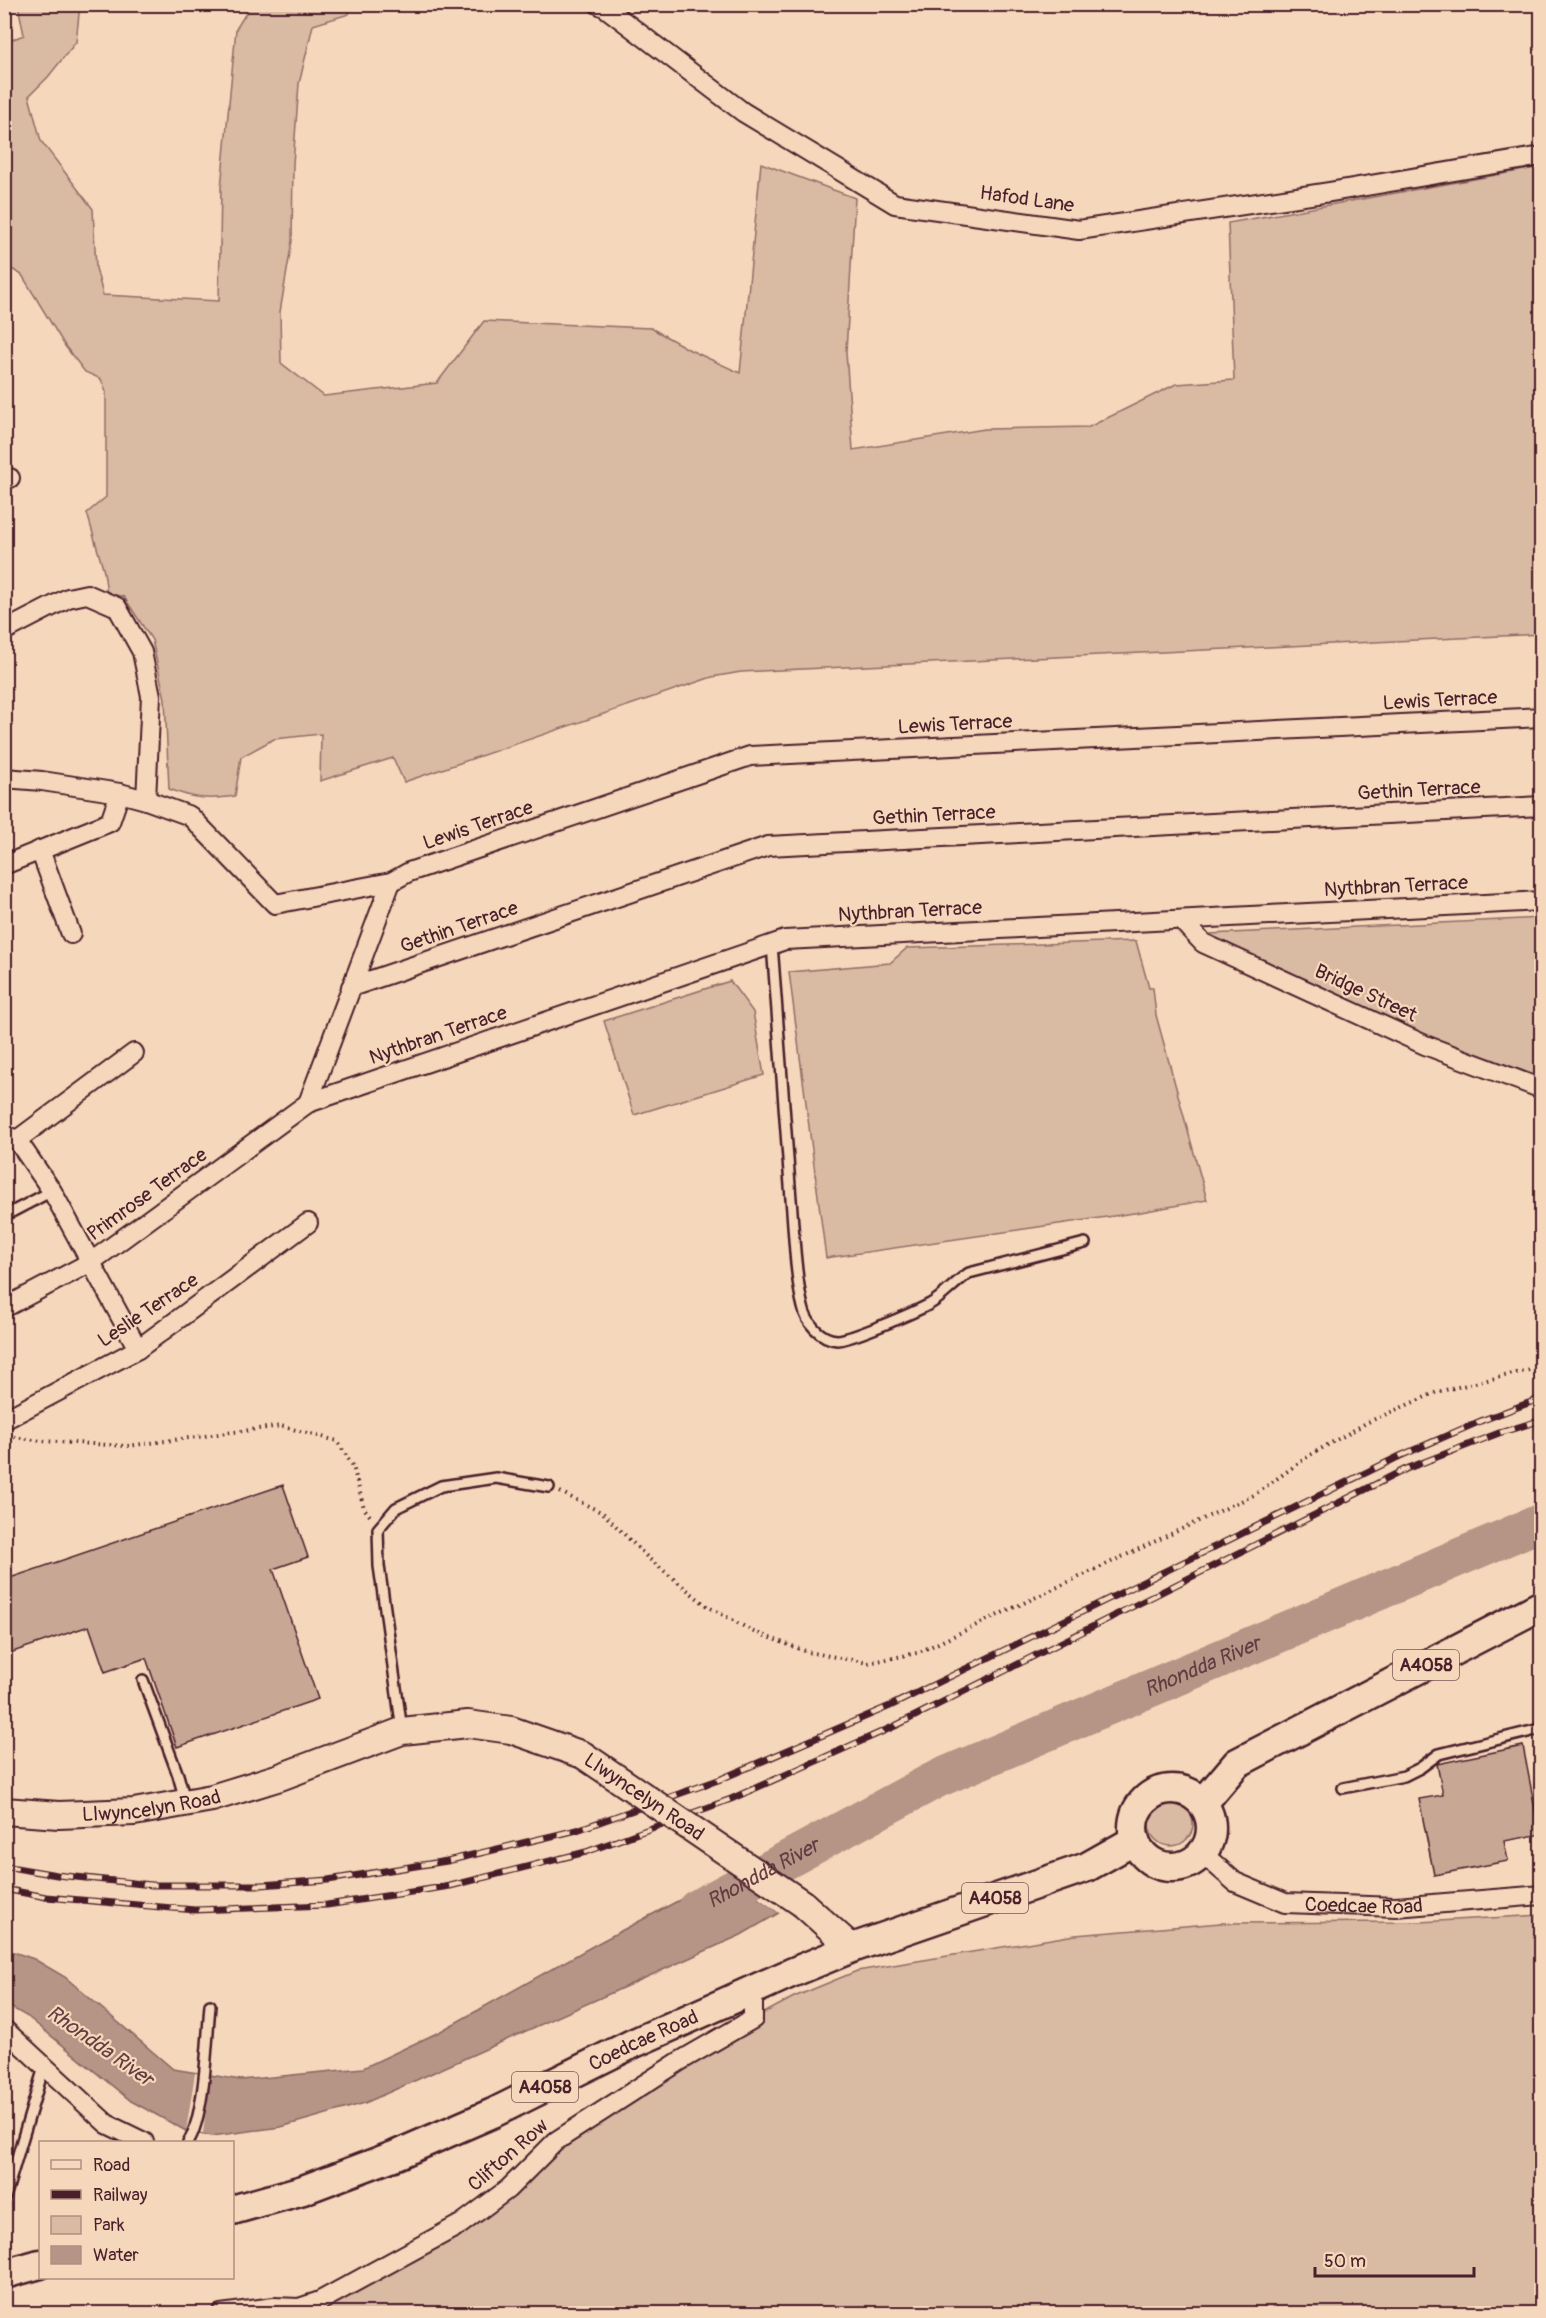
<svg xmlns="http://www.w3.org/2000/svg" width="1546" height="2318" font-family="Pangolin,sans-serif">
<rect width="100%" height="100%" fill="#f5d8bb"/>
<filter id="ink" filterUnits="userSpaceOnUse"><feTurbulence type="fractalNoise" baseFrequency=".0167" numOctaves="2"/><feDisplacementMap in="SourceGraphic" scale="12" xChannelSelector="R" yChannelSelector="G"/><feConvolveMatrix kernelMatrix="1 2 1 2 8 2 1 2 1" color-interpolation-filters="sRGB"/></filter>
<g filter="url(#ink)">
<g fill="#d9baa3" stroke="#926c67" stroke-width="1.5">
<path d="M18 5H80L76 42 48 77 29 96 41 141 93 209 96 268 103 295 219 301 221 188 236 29 251 5H351L349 14 313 25 299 84 293 164 292 241 280 312 281 363 324 396 437 383 484 321 651 328 690 350 740 373 761 163 855 198 846 352 853 450 985 429 1089 427 1176 384 1234 380 1228 223 1541 167V634L741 672 712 677 404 782 393 758 320 781 321 734 274 739 241 757 235 796C209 800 194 799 169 789L165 699 152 640 124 597 107 593 104 572 87 513 106 497V392L101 379 85 372 65 346 22 275 5 265V42L24 35Z"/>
<polygon points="1541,918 1541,1081 1421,1033 1208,936 1209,934"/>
<polygon points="1136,941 1149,988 1153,988 1156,1015 1207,1200 1141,1212 826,1258 789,972 890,963 907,948"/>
<polygon points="730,981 753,1012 764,1075 634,1115 604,1021"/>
<circle cx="1171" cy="1824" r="22"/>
<polygon points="1541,1915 1541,2313 276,2314 461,2224 556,2141 753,2019 794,1997 857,1971 1075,1935 1221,1923 1420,1922"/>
</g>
<polygon fill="#b69486" stroke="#8b6562" stroke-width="1.5" points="727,1875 779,1913 741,1935 365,2103 281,2127 212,2136 186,2131 131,2101 28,2017 5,2004 5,1949 34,1959 65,1977 173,2069 241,2080 363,2068 439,2032 600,1942"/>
<g fill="#f5d8bb">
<polygon points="724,1873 729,1873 781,1911 782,1915"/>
<polygon points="195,2073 211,2075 203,2133 186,2131"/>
</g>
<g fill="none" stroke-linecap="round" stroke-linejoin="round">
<path stroke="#b69486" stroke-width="38" id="s1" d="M696 1909 937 1779 1542 1522"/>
</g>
<g fill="#c8a795" stroke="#4a1f2b" stroke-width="1.5">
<polygon points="283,1485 308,1557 273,1569 318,1699 177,1747 146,1658 105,1672 89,1626 4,1655 4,1580"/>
<polygon points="1523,1746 1536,1814 1542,1813 1542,1834 1504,1841 1508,1861 1434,1875 1419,1799 1443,1795 1437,1764"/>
</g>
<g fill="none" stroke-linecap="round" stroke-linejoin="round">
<g stroke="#4a1f2b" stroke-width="14">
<g id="service">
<path d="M772 944C778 1029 784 1114 791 1199 794 1232 795 1276 803 1307 806 1322 820 1339 837 1340 851 1340 915 1312 930 1304 944 1296 955 1282 969 1273L1085 1243"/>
<polyline points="4,1216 52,1191"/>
<polyline points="143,1680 178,1775 185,1800"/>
<polyline points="402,1730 379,1566 378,1529 396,1508 441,1486 496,1478 549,1487"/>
<polyline points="1343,1788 1404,1776 1420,1768 1439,1754 1540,1729"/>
<path d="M188 2142C205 2117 207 2038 210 2005"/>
<polyline points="4,2201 44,2067"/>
</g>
</g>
<g stroke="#4a1f2b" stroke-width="22">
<g id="minor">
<polyline points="598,4 606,8 743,112 895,204 1079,230 1330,192 1542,156"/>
<polyline points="4,481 10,478"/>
<polyline points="4,631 68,598 87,594 117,607 142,652 151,696 146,800"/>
<polyline points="4,778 42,781 120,793"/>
<polyline points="40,850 71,934"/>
<polyline points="4,865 110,822 120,793 146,800 190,816 275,904 391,882 409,872 750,756 1542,717"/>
<polyline points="1181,920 1203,943 1425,1045 1542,1089"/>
<polyline points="351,987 768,846 1542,806"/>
<polyline points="308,1103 391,882"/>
<polyline points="4,1135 17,1140 52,1191 138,1349"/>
<polyline points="17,1140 134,1053"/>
<polyline points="4,1308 91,1262 308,1103 785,940 1542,901"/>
<polyline points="4,1420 138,1349 308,1223"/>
<path id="s2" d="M1202 1853 1235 1882 1285 1903 1396 1907 1542 1895"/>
<polyline points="4,2029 107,2124 144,2142"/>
<polyline points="221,2314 274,2307 299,2308 320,2301 461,2224 508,2189 556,2141 680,2061 753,2019 753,1990"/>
</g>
</g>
<g stroke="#4a1f2b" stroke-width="30">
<g id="secondary">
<path id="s3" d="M4 1811 59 1815 134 1812 212 1798 280 1777 402 1731 468 1724 511 1730 583 1755"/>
<polyline points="803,1904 852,1948"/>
</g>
</g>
<g stroke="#4a1f2b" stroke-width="33">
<g id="primary">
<circle cx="1172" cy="1828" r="39"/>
<polyline points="1203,1803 1237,1763 1542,1605"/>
<path id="s4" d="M232 2210 303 2190 396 2155 493 2113 632 2044 791 1973 852 1948 1087 1867 1135 1840"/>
<polyline points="4,2274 40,2264"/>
</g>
</g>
<g stroke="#4a1f2b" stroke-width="4" stroke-dasharray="1.5 4.5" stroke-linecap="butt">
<polyline points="14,1437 41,1441 127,1446 281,1426 337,1441 353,1466 364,1508 370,1516"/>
<polyline points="560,1492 603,1513 648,1558 707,1606 754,1632 808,1652 868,1663 917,1653 1254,1495 1310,1455 1368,1422 1437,1392 1542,1367"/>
</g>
<use href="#service" stroke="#f5d8bb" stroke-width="9"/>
<use href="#minor" stroke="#f5d8bb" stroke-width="18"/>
<use href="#secondary" stroke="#f5d8bb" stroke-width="26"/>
<use href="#primary" stroke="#f5d8bb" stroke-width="28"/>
<g stroke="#4a1f2b" stroke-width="7">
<g id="rail">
<polyline points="4,1866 57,1875 152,1885 261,1885 328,1880 447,1861 577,1830 721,1779 890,1706 1400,1456 1483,1420 1542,1398"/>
<polyline points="4,1889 46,1897 195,1910 327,1905 450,1886 586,1852 731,1799 895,1726 1406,1469 1499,1433 1542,1420"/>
</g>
</g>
<use href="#rail" stroke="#f5d8bb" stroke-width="4.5" stroke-dasharray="14" stroke-linecap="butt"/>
<g stroke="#4a1f2b" stroke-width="30" stroke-linecap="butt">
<g id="secondary-bridge">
<path id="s5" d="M583 1755 803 1904"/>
</g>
</g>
<use href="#secondary-bridge" stroke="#f5d8bb" stroke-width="26"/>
</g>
</g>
<g text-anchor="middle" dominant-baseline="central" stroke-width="4.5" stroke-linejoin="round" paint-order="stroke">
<g fill="#f5d8bb" stroke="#7d5656" stroke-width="1.5">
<rect x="1393" y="1650" width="66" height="30" rx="4.5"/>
<rect x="962" y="1883" width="66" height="30" rx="4.5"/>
<rect x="512" y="2072" width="66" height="30" rx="4.5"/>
</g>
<g font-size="18" font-weight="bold" fill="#4a1f2b">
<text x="1426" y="1665">A4058</text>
<text x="995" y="1898">A4058</text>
<text x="545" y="2087">A4058</text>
</g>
<g font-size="20" fill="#4a1f2b" stroke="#f5d8bb">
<text transform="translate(1027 199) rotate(8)">Hafod Lane</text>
<text transform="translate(1440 700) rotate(-3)">Lewis Terrace</text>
<text transform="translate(955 724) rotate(-3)">Lewis Terrace</text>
<text transform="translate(1419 790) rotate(-3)">Gethin Terrace</text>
<text transform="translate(934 815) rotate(-3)">Gethin Terrace</text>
<text transform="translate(478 825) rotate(-19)">Lewis Terrace</text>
<text transform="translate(1396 886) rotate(-3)">Nythbran Terrace</text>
<text transform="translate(910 911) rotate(-3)">Nythbran Terrace</text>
<text transform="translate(459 927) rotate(-19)">Gethin Terrace</text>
<text transform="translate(1366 993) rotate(25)">Bridge Street</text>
<text transform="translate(438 1035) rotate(-19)">Nythbran Terrace</text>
<text transform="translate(147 1194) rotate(-36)">Primrose Terrace</text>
<text transform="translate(148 1310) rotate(-34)">Leslie Terrace</text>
<text stroke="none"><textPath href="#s5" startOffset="74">Llwyncelyn Road</textPath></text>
<text stroke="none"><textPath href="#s3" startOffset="148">Llwyncelyn Road</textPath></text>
<text stroke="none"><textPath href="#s2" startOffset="177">Coedcae Road</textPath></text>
<text stroke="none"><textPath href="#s4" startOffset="446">Coedcae Road</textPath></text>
<text transform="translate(508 2155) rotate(-41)">Clifton Row</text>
</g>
<g font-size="21" font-style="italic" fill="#653c42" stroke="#f5d8bb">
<text stroke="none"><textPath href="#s1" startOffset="562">Rhondda River</textPath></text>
<text stroke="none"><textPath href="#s1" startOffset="76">Rhondda River</textPath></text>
<text transform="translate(100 2046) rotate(35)">Rhondda River</text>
</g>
</g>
<rect width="1546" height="2318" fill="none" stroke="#f5d8bb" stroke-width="24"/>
<rect x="12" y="12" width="1522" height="2294" fill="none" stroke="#4a1f2b" stroke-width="2" filter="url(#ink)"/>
<rect x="39" y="2141" width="195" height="138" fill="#f5d8bb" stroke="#b18e81" stroke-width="1.5"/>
<rect x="51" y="2160" width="30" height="9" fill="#f5d8bb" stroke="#b18e81" stroke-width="1.5"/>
<text x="93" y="2171" font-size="18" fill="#4a1f2b">Road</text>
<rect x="51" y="2190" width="30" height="9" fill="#4a1f2b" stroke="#b18e81" stroke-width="1.5"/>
<text x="93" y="2201" font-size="18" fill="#4a1f2b">Railway</text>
<rect x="51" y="2216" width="30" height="18" fill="#d9baa3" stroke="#b18e81" stroke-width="1.5"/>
<text x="93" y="2231" font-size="18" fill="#4a1f2b">Park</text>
<rect x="51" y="2246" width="30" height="18" fill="#b69486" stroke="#b18e81" stroke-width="1.5"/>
<text x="93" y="2261" font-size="18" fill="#4a1f2b">Water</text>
<path d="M1315 2267v9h159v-9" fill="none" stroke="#4a1f2b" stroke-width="3"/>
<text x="1324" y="2267" font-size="18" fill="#4a1f2b" stroke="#f5d8bb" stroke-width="4.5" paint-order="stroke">50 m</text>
</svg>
